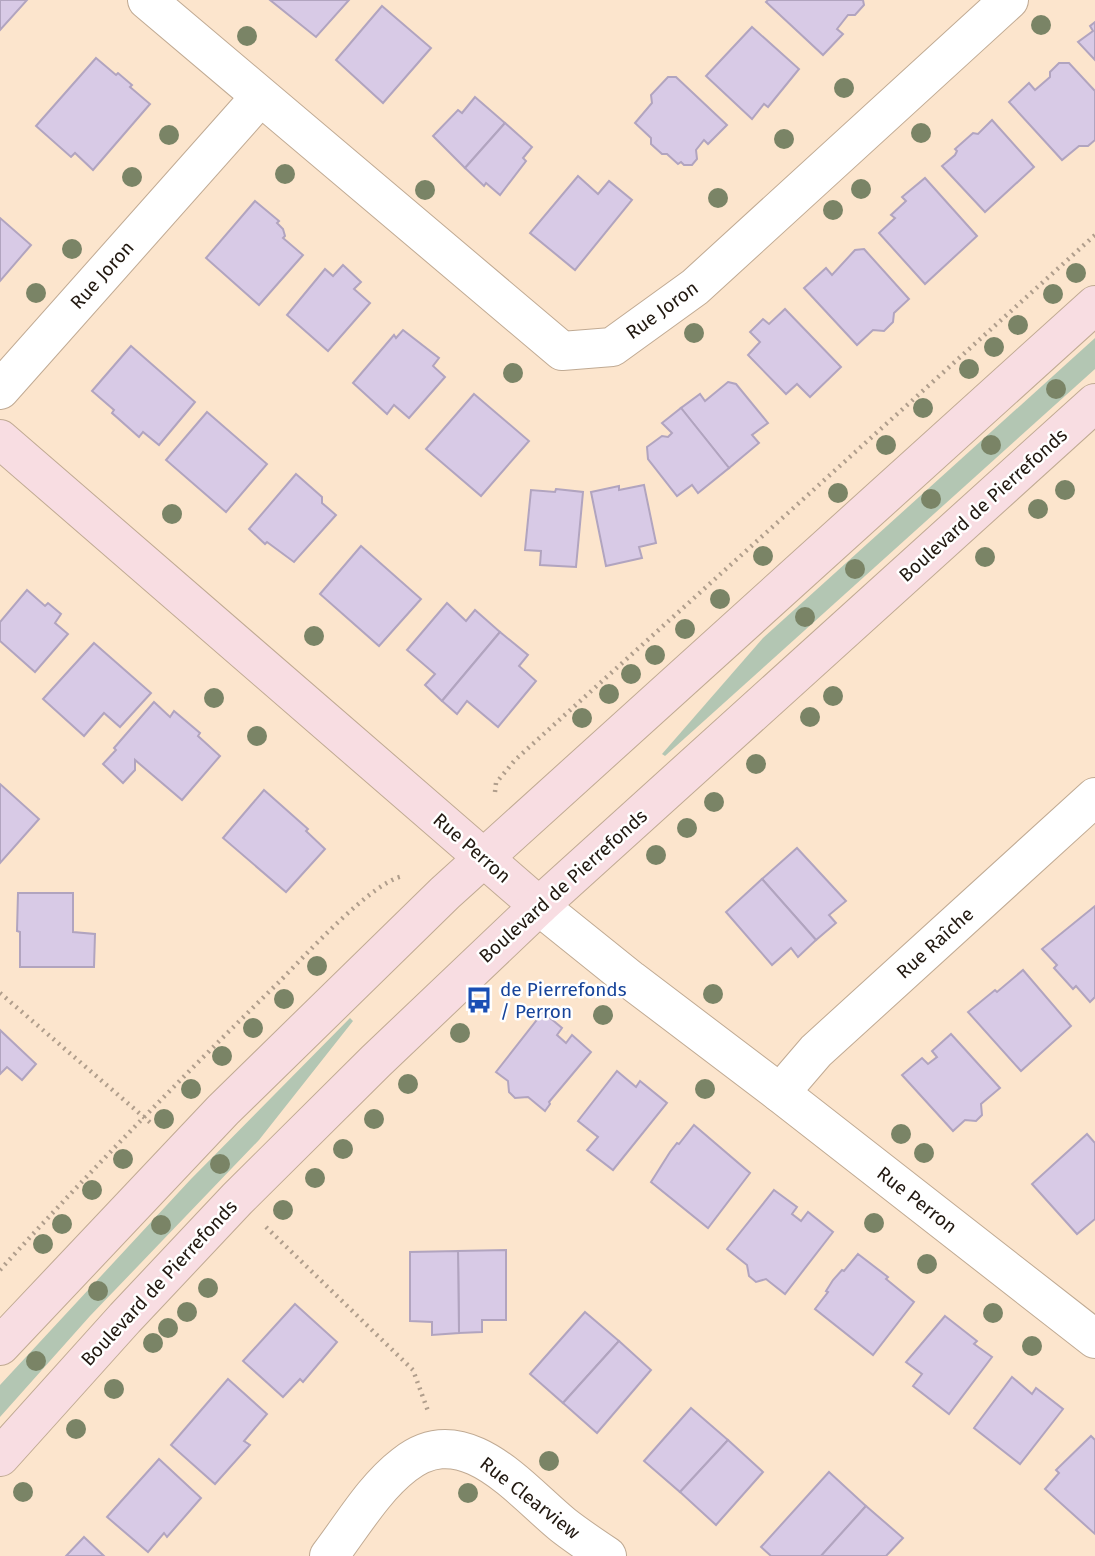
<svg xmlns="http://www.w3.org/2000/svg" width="1095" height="1556" font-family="'Fira Sans',sans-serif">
<rect width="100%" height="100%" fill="#fce5cd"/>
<g fill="#b3c6b3">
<polygon points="1095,338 1095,369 665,756 662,754 763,638"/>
<polygon points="350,1018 353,1021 259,1140 90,1316 0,1417 0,1385 191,1179"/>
</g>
<g fill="#d8cae6" stroke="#b1a4bf" stroke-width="2">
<polygon points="0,0 27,0 0,30"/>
<polygon points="270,0 349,0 316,37"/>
<polygon points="768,0 863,0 864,5 855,15 848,15 837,29 843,34 823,55 766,2"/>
<polygon points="382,6 431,48 383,103 336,60"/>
<polygon points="1095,22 1095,60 1078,42 1093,31 1090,26"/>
<polygon points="752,27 799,69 768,107 764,104 752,119 706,76"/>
<polygon points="96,58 116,75 118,73 132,85 130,87 150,104 93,170 75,153 71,157 36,126"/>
<polygon points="1059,63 1069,63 1095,91 1095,140 1088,146 1079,146 1062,160 1009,102 1029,83 1035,90 1050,77 1050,72"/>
<polygon points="668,77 676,77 727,125 708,144 704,140 696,150 697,159 692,165 684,165 681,162 678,164 667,154 662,154 651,144 651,138 635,123 652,103 651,95"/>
<polygon points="475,97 505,123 465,168 433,136 458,110 462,113"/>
<polygon points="992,120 1034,167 985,212 942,166 955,155 957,151 955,149 973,133 978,134"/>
<polygon points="505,123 532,147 523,158 526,161 500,195 486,183 484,186 465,168"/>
<polygon points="578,176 598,194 609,181 632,200 575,270 530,233"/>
<polygon points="925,178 977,236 925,284 879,233 895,218 891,215 906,201 902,197"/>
<polygon points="255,201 279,221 277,223 283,229 285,236 283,238 303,255 259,305 206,258"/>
<polygon points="0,218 31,245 0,281"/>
<polygon points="864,249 909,299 894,313 893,322 884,331 873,330 857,345 804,288 826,268 832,275 855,250"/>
<polygon points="343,265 361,282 354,289 370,303 328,351 287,315 325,269 333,276"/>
<polygon points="785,309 841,367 810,397 797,384 786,394 748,355 760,342 750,332 763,319 769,324"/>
<polygon points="403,330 439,358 433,366 445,377 409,418 394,405 387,414 353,383 394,335 396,338"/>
<polygon points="131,346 195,402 159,445 143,432 139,437 112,413 114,410 92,391"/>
<polygon points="728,382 736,384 768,423 752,435 759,443 729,468 681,408 700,394 705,401"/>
<polygon points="474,394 529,441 481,496 426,449"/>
<polygon points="681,408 729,468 698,493 692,485 677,496 648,459 647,447 662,436 668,437 672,433 662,423"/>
<polygon points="207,412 267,464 226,512 166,460"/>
<polygon points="296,474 322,497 322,503 336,515 294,562 267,542 265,544 249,529"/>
<polygon points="644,485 656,543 639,547 642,558 606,566 591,492 619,486 619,490"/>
<polygon points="556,489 583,492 576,567 540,565 541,551 525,550 531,490 555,492"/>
<polygon points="361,546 421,599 379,646 320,594"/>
<polygon points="27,590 45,606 48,603 61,614 55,623 68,634 35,672 0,641 0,622"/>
<polygon points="447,603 466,621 475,610 500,632 442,701 425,685 435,674 407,650"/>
<polygon points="500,632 528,655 519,666 536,681 498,727 467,701 457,714 442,701"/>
<polygon points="94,643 151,693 120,727 104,713 84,736 43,699"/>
<polygon points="154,702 170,717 174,711 200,733 198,736 220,756 182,800 135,760 135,770 123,783 103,764 116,750 114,748"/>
<polygon points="0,784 39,819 0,863"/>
<polygon points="264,790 308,829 306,831 325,849 286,892 223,838"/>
<polygon points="797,848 846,901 829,915 836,923 816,940 762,879"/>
<polygon points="762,879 816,940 798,957 791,948 772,965 726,912"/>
<polygon points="18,893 73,893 73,932 95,934 94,967 20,967 20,932 17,931"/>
<polygon points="1095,906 1095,997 1090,1002 1076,986 1073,989 1054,968 1057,965 1042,949"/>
<polygon points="1023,970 1071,1026 1021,1071 968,1012 995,990 997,992"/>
<polygon points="543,1012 562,1028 557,1035 566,1043 572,1035 591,1052 549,1102 550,1104 545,1111 528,1097 515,1098 509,1092 508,1081 496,1072"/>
<polygon points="0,1030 36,1064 22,1080 7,1067 0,1074"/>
<polygon points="951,1034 1000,1088 981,1104 982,1115 976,1121 965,1120 953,1131 902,1075 922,1058 928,1064 937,1057 932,1051"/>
<polygon points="617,1071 636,1087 640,1081 667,1103 613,1170 587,1150 598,1137 578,1121"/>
<polygon points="694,1125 750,1173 708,1228 651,1182 670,1152 677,1143 679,1144"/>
<polygon points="1087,1134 1095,1143 1095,1219 1077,1234 1032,1184"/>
<polygon points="774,1190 797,1207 792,1214 801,1221 808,1212 833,1232 785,1294 766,1279 756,1282 749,1276 747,1265 727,1249"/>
<polygon points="506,1250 506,1320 482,1320 482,1332 459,1333 458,1251"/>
<polygon points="458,1251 459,1333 432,1335 432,1322 410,1321 410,1252"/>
<polygon points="858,1254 888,1277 886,1279 914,1302 873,1355 815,1309 828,1292 826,1291 833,1280 842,1270 844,1271"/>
<polygon points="295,1304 337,1342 303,1382 300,1379 283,1397 243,1361"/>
<polygon points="585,1312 619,1341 563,1403 530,1374"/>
<polygon points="945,1316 977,1341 974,1344 992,1357 949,1414 913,1386 922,1374 906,1362"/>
<polygon points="619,1341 651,1370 597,1433 563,1403"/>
<polygon points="1012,1377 1032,1394 1036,1388 1063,1409 1020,1464 974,1428"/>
<polygon points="228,1379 267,1414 244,1441 250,1445 215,1484 171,1445"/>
<polygon points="691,1408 728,1440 680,1492 644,1461"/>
<polygon points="1091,1436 1095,1440 1095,1534 1045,1489 1059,1473 1056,1470"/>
<polygon points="728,1440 763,1472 716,1525 680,1492"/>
<polygon points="159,1459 201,1498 167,1537 164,1533 148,1552 107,1517"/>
<polygon points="829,1472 866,1506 821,1556 771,1556 761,1547"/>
<polygon points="866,1506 903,1538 886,1556 821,1556"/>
<polygon points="84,1537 104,1556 66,1556"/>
</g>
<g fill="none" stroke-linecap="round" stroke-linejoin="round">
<g stroke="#c0aa93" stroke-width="40">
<g id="street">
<polyline points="147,0 562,351 612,347 695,287 1009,0"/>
<polyline points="0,390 260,97"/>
<polyline points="539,906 631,980 780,1093 1095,1339"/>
<polyline points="780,1093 816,1051 1095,797"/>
<path d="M329 1556C352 1526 374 1488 404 1465 464 1417 520 1490 563 1525 577 1536 592 1546 607 1556"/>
</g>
</g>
<g stroke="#c0aa93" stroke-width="40">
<g id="secondary">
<polyline points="0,439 539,906"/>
<polyline points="0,1346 223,1110 445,893 1095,305"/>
<polyline points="0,1457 125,1318 237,1199 376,1061 539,906 1095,403"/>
</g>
</g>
<g stroke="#b09e8c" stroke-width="4.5" stroke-dasharray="2 5" stroke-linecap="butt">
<polyline points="495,792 496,783 515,760 1095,235"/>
<polyline points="0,993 153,1125"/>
<polyline points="266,1227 413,1370 428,1411"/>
<path d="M0 1270C90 1171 183 1076 279 982 303 958 373 880 404 876"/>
</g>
<use href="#street" stroke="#fff" stroke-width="38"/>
<use href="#secondary" stroke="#f8dde2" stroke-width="38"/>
</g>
<g fill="#7a8466">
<circle cx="1041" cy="25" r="10"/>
<circle cx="247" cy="36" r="10"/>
<circle cx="844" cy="88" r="10"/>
<circle cx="921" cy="133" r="10"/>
<circle cx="169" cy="135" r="10"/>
<circle cx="784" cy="139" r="10"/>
<circle cx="285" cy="174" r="10"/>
<circle cx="132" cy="177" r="10"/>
<circle cx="861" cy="189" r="10"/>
<circle cx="425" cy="190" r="10"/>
<circle cx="718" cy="198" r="10"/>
<circle cx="833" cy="210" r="10"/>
<circle cx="72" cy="249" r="10"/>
<circle cx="1076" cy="273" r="10"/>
<circle cx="36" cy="293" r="10"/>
<circle cx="1053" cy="294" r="10"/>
<circle cx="1018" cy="325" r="10"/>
<circle cx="694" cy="333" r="10"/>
<circle cx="994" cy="347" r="10"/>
<circle cx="969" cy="369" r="10"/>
<circle cx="513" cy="373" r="10"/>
<circle cx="1056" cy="389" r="10"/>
<circle cx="923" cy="408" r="10"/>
<circle cx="886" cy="445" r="10"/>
<circle cx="991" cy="445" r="10"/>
<circle cx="1065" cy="490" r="10"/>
<circle cx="838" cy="493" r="10"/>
<circle cx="931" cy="499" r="10"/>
<circle cx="1038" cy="509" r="10"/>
<circle cx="172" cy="514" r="10"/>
<circle cx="763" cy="556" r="10"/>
<circle cx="985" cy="557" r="10"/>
<circle cx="855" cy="569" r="10"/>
<circle cx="720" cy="599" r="10"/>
<circle cx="805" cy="617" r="10"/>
<circle cx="685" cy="629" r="10"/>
<circle cx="314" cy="636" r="10"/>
<circle cx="655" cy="655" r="10"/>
<circle cx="631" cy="674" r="10"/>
<circle cx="609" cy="694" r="10"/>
<circle cx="833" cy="696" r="10"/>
<circle cx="214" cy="698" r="10"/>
<circle cx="810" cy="717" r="10"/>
<circle cx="582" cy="718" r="10"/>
<circle cx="257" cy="736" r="10"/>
<circle cx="756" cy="764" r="10"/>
<circle cx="714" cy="802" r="10"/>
<circle cx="687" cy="828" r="10"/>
<circle cx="656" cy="855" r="10"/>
<circle cx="317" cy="966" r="10"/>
<circle cx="713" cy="994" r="10"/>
<circle cx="284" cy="999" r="10"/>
<circle cx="603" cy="1015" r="10"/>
<circle cx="253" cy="1028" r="10"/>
<circle cx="460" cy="1033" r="10"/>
<circle cx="222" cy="1056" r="10"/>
<circle cx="408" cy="1084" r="10"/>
<circle cx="191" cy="1089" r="10"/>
<circle cx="705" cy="1089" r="10"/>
<circle cx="164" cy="1119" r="10"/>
<circle cx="374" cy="1119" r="10"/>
<circle cx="901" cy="1134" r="10"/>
<circle cx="343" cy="1149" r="10"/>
<circle cx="924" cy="1153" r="10"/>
<circle cx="123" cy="1159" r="10"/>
<circle cx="220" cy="1164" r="10"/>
<circle cx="315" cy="1178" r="10"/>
<circle cx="92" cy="1190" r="10"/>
<circle cx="283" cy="1210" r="10"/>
<circle cx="874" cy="1223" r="10"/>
<circle cx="62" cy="1224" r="10"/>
<circle cx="161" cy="1225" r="10"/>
<circle cx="43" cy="1244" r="10"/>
<circle cx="927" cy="1264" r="10"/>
<circle cx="208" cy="1288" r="10"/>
<circle cx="98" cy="1291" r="10"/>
<circle cx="187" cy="1312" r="10"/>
<circle cx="993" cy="1313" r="10"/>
<circle cx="168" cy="1328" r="10"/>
<circle cx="153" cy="1343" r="10"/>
<circle cx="1032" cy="1346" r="10"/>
<circle cx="36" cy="1361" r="10"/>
<circle cx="114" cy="1389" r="10"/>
<circle cx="76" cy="1429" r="10"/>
<circle cx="549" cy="1461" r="10"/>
<circle cx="23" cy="1492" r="10"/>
<circle cx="468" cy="1493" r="10"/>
</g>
<defs>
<g id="bus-bare" transform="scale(2.1)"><path d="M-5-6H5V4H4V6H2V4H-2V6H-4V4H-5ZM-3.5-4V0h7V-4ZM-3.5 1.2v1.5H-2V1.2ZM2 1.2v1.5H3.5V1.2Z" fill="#1a4fb4" stroke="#fff" stroke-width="2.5" paint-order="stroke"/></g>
</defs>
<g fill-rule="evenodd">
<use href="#bus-bare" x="479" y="1000"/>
</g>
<g text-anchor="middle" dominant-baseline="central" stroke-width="5" stroke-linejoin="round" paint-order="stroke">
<g font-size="19" fill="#211810" stroke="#fff">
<text transform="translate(102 275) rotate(-48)">Rue Joron</text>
<text transform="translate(662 310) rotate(-36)">Rue Joron</text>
<text transform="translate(983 505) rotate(-42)">Boulevard de Pierrefonds</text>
<text transform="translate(472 848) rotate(41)">Rue Perron</text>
<text transform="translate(563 886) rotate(-42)">Boulevard de Pierrefonds</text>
<text transform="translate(935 943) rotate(-42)">Rue Raîche</text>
<text transform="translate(917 1200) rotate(38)">Rue Perron</text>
<text transform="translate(159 1283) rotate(-47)">Boulevard de Pierrefonds</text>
<text transform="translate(530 1498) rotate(38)">Rue Clearview</text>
</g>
<g font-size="19" fill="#164399" stroke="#fff" text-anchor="start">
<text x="500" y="989">de Pierrefonds<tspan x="500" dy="22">/ Perron</tspan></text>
</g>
</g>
</svg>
